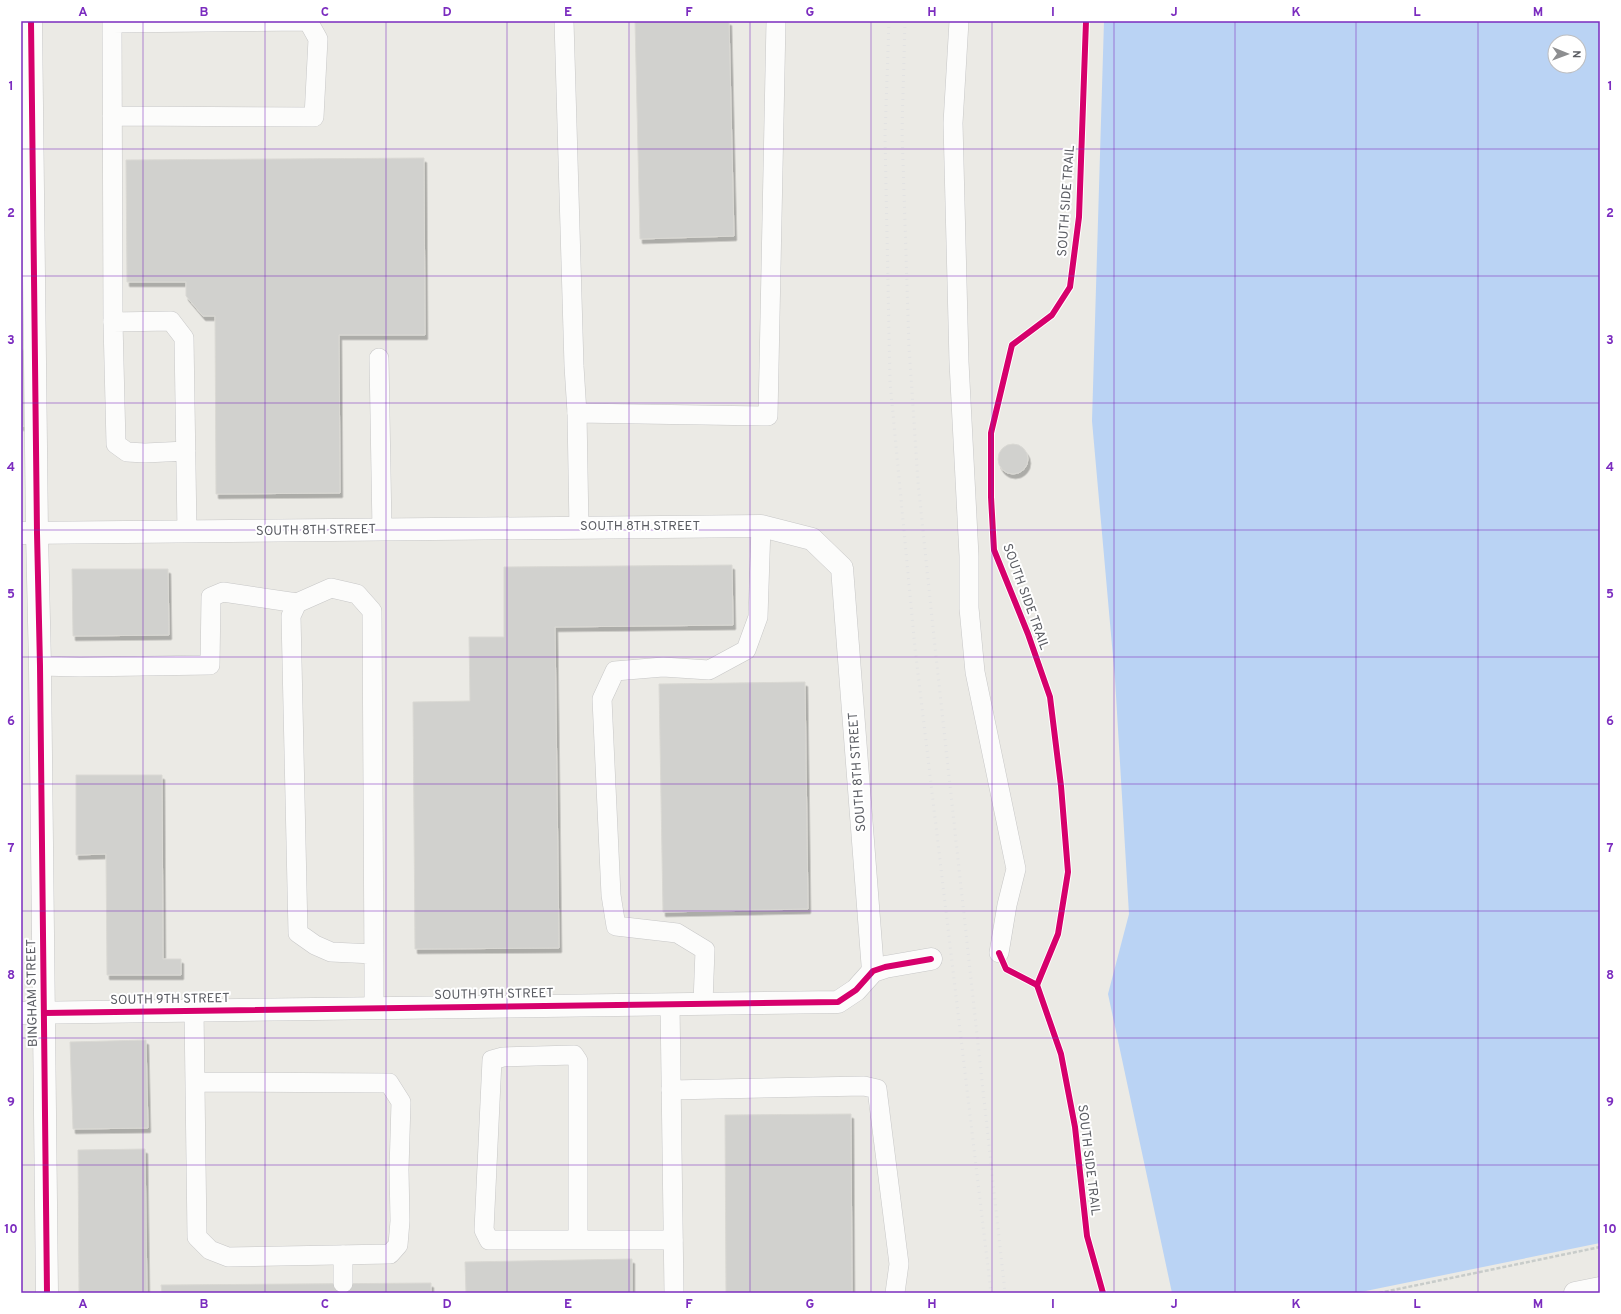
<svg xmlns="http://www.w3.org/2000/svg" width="1621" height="1314" font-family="Overpass,sans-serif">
<defs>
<filter id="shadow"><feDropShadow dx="2.5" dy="4.5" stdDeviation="0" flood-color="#0004"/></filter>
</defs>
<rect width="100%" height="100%" fill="#ebeae5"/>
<path fill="#bad3f4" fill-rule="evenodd" d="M1104 21H1600V1293H1172L1108 994 1129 914 1115 679 1092 421ZM1555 42H1579V66H1555Z"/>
<polygon fill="#ebeae5" points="1600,1243 1600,1293 1356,1293"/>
<g fill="#d1d1ce" stroke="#dad9d4" filter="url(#shadow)">
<polygon points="635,21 729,21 734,236 640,239"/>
<polygon points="424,158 425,335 339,335 340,493 216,494 215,316 203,316 186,296 186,282 127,282 126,160"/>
<rect x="21" y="350" width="6" height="76"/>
<circle cx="1013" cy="459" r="15"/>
<polygon points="732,565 733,625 555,627 559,948 415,949 413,702 470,701 469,637 504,637 504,567"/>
<polygon points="72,569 168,569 169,635 73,636"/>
<polygon points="805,682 808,909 663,912 659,684"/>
<polygon points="76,775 162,775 163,959 181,959 181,975 107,975 106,854 76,855"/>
<polygon points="146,1040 148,1128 73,1129 70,1042"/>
<polygon points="851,1114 852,1293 726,1293 725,1115"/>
<polygon points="145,1149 147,1293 79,1293 78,1150"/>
<polygon points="632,1259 632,1293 466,1293 465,1262"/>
<polygon points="431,1283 431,1293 162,1293 161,1285"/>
</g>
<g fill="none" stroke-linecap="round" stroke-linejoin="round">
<g stroke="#c7c7c7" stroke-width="20">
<g id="lane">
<polyline points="564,21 574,366 577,413"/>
<polyline points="959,21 953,123 959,362 969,556 969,608 975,672 1016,869 1007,905 999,953"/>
<polyline points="112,116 314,117 318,39 308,21 112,23 113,322"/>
<polyline points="379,358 382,530"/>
<polyline points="186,451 145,453 127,452 116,444 113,322 171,321 184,338 187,532"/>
<polyline points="579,528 577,413 768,416 776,21"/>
<polyline points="40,666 80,667 210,665 211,597 223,592 297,603"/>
<polyline points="374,954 331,952 315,945 298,933 291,616 297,603 331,588 357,594 372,611 374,971 374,1008"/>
<polyline points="703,1003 705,950 677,933 616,926 611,895 602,699 615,671 663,667 709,670 746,650 758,617 761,526"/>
<polyline points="670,1004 674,1293"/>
<path d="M194 1010C195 1086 196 1161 197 1237L210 1250 228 1257 390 1254 398 1245 400 1221 399 1170 401 1102 389 1083 195 1082"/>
<polyline points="671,1090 864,1086 877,1089 899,1264 895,1293"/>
<polyline points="578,1240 578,1061 574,1055 503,1057 492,1060 484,1230 489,1240 673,1240"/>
<polyline points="343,1255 343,1283"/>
</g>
</g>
<g stroke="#c7c7c7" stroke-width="23">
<g id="street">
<polyline points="31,21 37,533 40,666 47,1293"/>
<polyline points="21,533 761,526 812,539 842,568 873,971"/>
<polyline points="21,1013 838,1002 856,990 873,971 885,967 931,959"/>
</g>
</g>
<g stroke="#c9c8c8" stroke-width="23">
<polyline id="secondary" points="1575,1293 1600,1288"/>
</g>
<polyline stroke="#c8ccca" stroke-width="2.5" stroke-dasharray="4 2" stroke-linecap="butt" points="1379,1293 1600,1247"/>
<use href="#lane" stroke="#fcfcfb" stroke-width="19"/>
<use href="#street" stroke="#fcfcfb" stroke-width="22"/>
<use href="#secondary" stroke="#fcfcfb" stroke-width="22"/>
<g stroke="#e2e2e2" stroke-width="3" stroke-dasharray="1 5" stroke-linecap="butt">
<polyline points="889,21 885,136 890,382 915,648 991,1293"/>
<polyline points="905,21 902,131 909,347 918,482 935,647 1005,1293"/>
</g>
<g stroke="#fff" stroke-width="8">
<g id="cycleway">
<polyline points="31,21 37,533 40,666 47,1293"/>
<polyline points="1086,21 1079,217 1070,287 1052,315 1012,345 991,433 991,497 994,550 1028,634 1050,697 1061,786 1068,872 1058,934 1037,985 1061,1054 1075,1127 1087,1236 1103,1293"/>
<polyline points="999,953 1006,969 1037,985"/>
<polyline points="44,1013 838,1002 856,990 873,971 885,967 931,959"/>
</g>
</g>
<use href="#cycleway" stroke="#d6006c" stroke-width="6"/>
</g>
<path fill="none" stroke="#7b2cbf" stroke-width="1" stroke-opacity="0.55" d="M143 21V1293M265 21V1293M386 21V1293M507 21V1293M629 21V1293M750 21V1293M871 21V1293M992 21V1293M1114 21V1293M1235 21V1293M1356 21V1293M1478 21V1293M21 149H1600M21 276H1600M21 403H1600M21 530H1600M21 657H1600M21 784H1600M21 911H1600M21 1038H1600M21 1165H1600"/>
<g text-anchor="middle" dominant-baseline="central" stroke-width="4" stroke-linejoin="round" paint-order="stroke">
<g font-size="13" fill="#5b5d63" stroke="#fff">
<text transform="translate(1067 201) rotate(-86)">SOUTH SIDE TRAIL</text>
<text x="640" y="527">SOUTH 8TH STREET</text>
<text transform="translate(316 531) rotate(-1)">SOUTH 8TH STREET</text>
<text transform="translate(1025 597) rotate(70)">SOUTH SIDE TRAIL</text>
<text transform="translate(858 772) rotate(-94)">SOUTH 8TH STREET</text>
<text transform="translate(33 993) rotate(-91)">BINGHAM STREET</text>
<text transform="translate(494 995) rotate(-1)">SOUTH 9TH STREET</text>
<text transform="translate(170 1000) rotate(-1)">SOUTH 9TH STREET</text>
<text transform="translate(1088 1160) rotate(83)">SOUTH SIDE TRAIL</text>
</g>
</g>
<rect width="1621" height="1314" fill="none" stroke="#ffffff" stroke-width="44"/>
<g transform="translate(1567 54) rotate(91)"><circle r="19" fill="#ffffff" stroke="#bdbec1"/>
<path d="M0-3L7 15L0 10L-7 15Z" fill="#8d8e90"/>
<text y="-6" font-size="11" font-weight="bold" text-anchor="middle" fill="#5b5d63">N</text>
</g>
<rect x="22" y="22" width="1577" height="1270" fill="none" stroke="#7b2cbf" stroke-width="1.5"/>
<g font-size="13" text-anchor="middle" font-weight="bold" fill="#7b2cbf">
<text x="83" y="16">A</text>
<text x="204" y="16">B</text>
<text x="325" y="16">C</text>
<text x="447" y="16">D</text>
<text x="568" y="16">E</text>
<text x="689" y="16">F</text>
<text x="810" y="16">G</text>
<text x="932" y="16">H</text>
<text x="1053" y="16">I</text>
<text x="1174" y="16">J</text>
<text x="1296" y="16">K</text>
<text x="1417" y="16">L</text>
<text x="1538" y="16">M</text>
<text x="11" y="90">1</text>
<text x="1610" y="90">1</text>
<text x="11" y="217">2</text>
<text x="1610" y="217">2</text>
<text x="11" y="344">3</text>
<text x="1610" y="344">3</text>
<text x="11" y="471">4</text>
<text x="1610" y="471">4</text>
<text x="11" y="598">5</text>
<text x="1610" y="598">5</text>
<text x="11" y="725">6</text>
<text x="1610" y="725">6</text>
<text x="11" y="852">7</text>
<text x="1610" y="852">7</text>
<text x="11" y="979">8</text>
<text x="1610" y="979">8</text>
<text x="11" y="1106">9</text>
<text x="1610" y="1106">9</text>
<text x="11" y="1233">10</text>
<text x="1610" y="1233">10</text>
<text x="83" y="1308">A</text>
<text x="204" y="1308">B</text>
<text x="325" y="1308">C</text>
<text x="447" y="1308">D</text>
<text x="568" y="1308">E</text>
<text x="689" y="1308">F</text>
<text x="810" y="1308">G</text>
<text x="932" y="1308">H</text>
<text x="1053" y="1308">I</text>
<text x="1174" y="1308">J</text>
<text x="1296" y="1308">K</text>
<text x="1417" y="1308">L</text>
<text x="1538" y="1308">M</text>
</g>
</svg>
